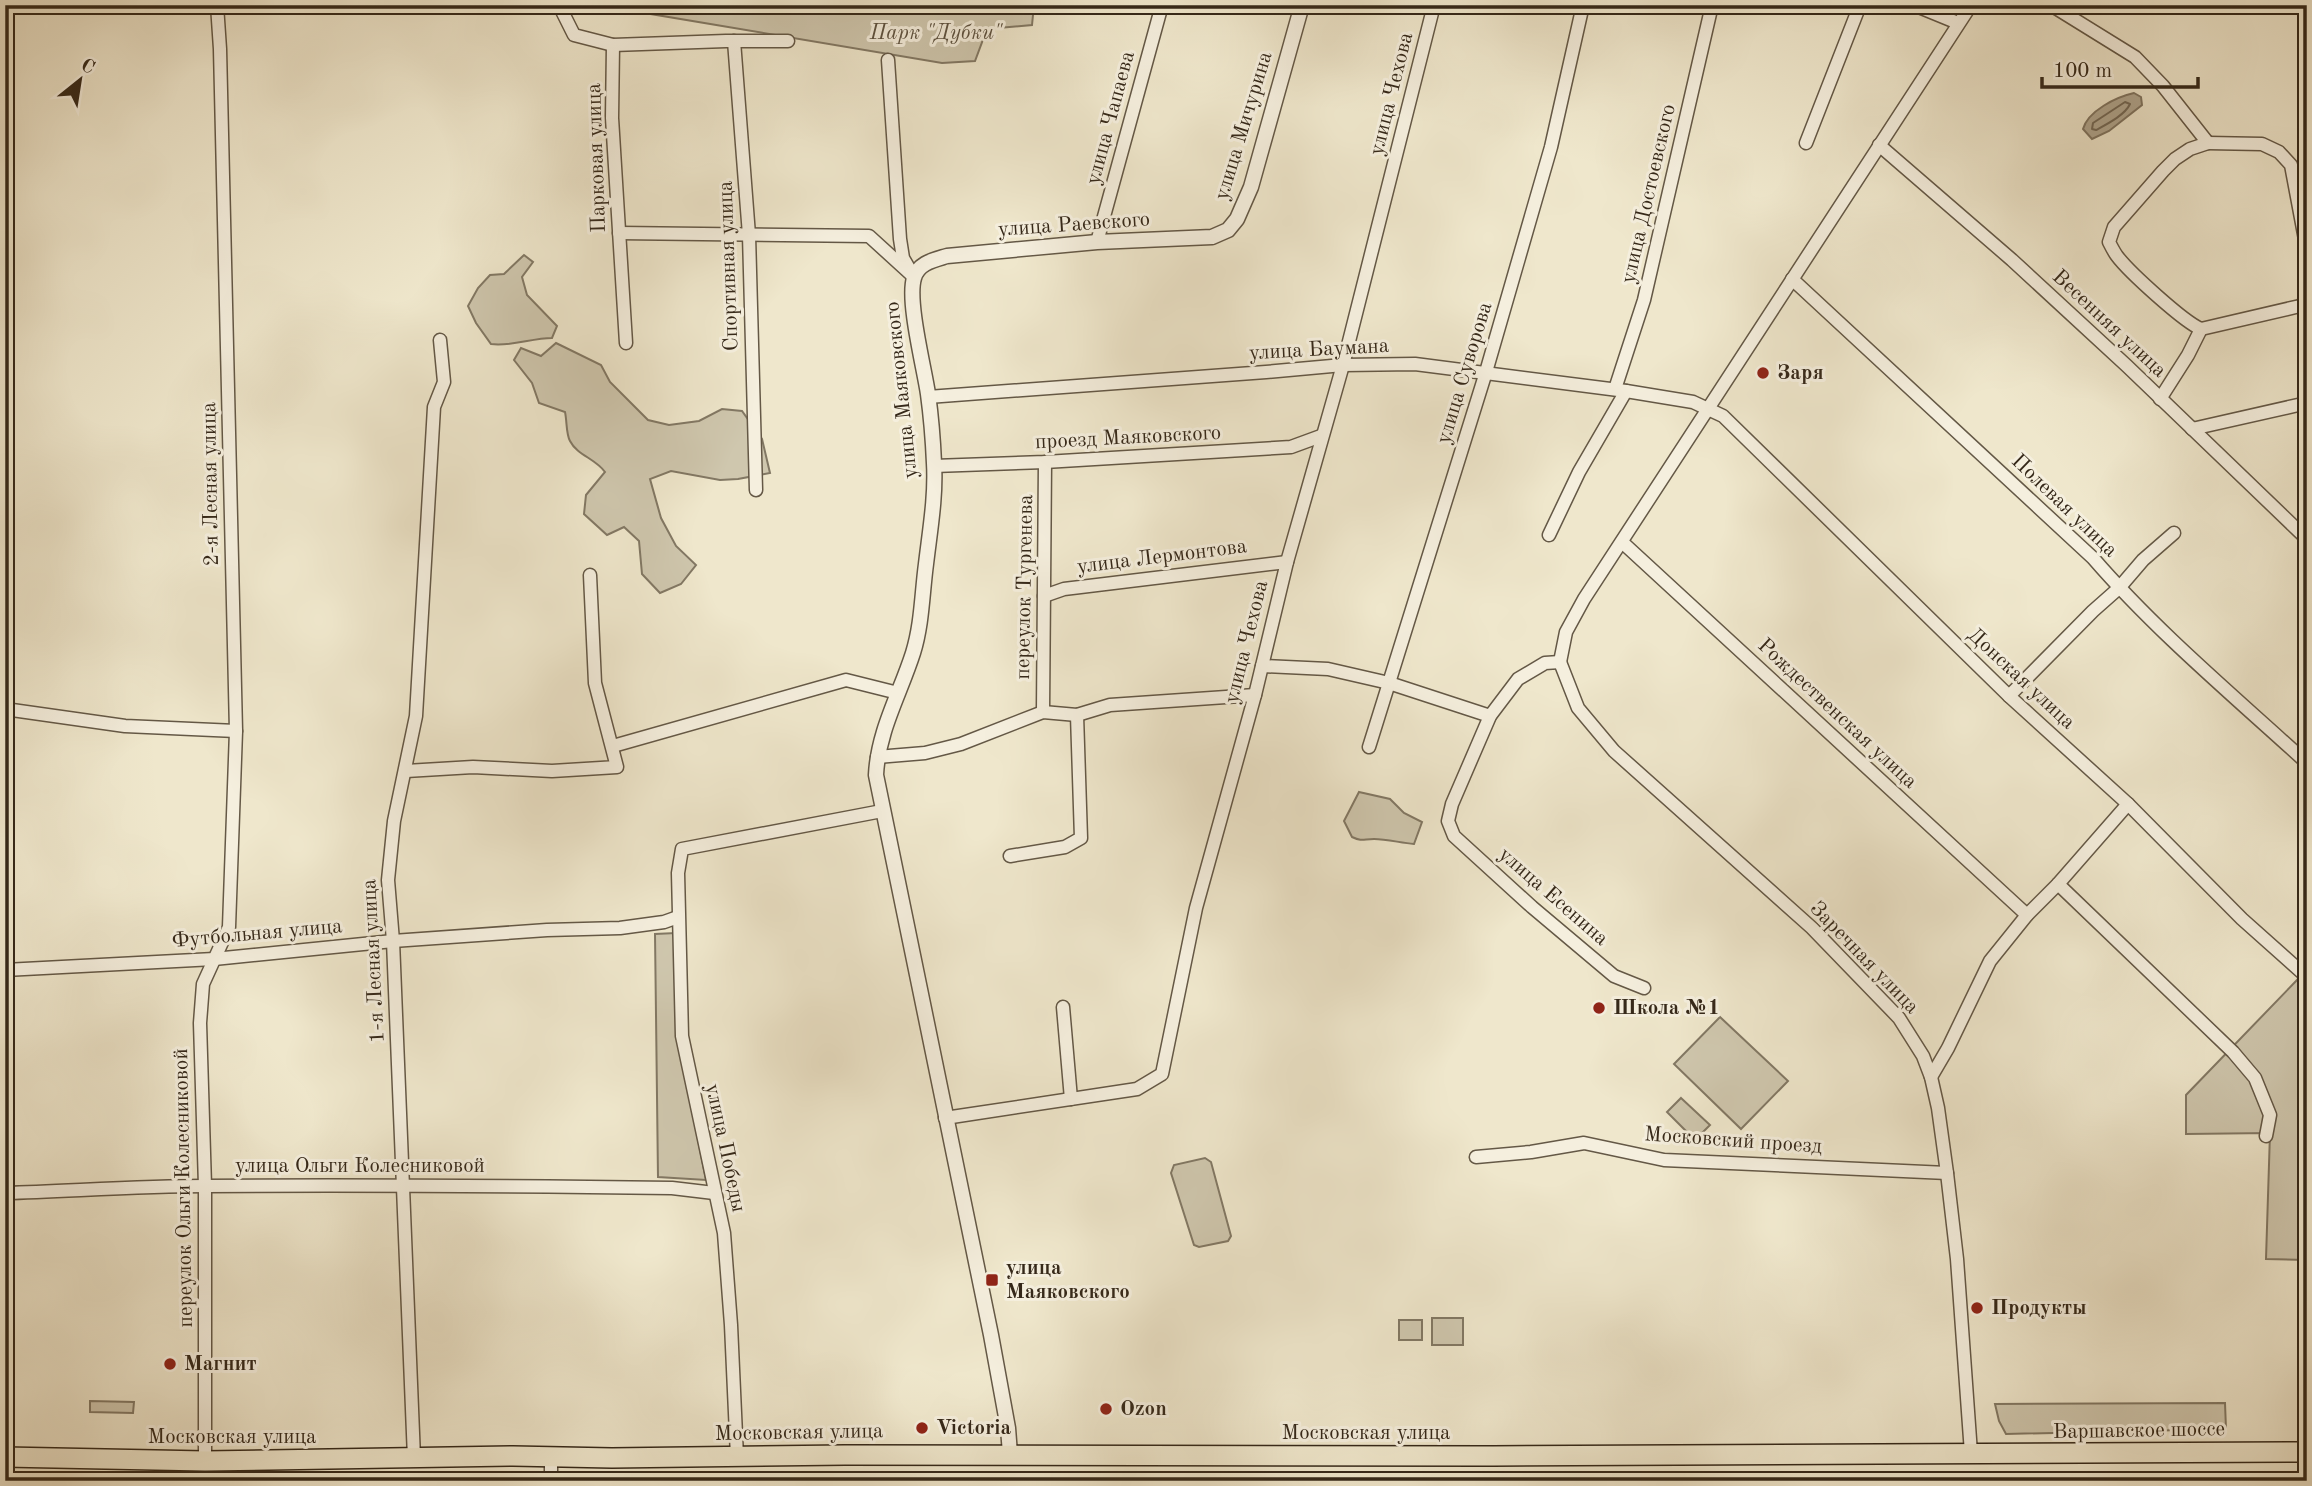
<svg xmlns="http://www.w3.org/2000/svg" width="2312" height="1486" font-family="'Old Standard TT',serif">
<rect width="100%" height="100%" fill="#efe7cc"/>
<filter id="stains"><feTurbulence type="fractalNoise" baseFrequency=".00286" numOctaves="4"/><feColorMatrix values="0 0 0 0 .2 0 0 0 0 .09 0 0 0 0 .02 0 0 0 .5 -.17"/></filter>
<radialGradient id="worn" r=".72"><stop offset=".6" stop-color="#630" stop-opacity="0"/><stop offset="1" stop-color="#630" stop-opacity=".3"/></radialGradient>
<g fill="#cfc7ae" stroke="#827864" stroke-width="2">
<polygon points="625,5 1034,5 1032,25 987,29 975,61 942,63 627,10"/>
<path d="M524 255 533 262 522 277 527 295 557 326 552 338C532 338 510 347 491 344L476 323 468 306 478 288 490 275 504 274Z"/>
<path d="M556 343 601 365 610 382 648 420 669 425 699 421 722 409 742 411 762 439 770 473 738 479 720 480 671 471 650 479 661 518 676 546 696 565 681 584 660 593 642 574 639 541 624 527 607 535 584 514 586 495 605 472C596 459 577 455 570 441 566 434 567 421 565 412L539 403 532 383 514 360 521 348 541 356Z"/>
<path d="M1359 792 1390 799 1404 813 1422 822 1414 844C1401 843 1387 839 1374 839 1363 839 1363 842 1352 837L1344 821Z"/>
<polygon points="676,933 678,1038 706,1180 658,1177 655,934"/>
<polygon points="2298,979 2307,987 2307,1260 2266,1259 2270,1133 2186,1134 2186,1095"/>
<polygon points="1720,1017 1788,1081 1741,1129 1674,1064"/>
<polygon points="1681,1098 1710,1125 1695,1140 1667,1112"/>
<polygon points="1205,1158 1211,1162 1231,1236 1228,1241 1199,1247 1194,1245 1171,1173 1174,1165"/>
<rect x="1432" y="1318" width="31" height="27"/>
<rect x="1399" y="1320" width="23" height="20"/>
<polygon points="90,1401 134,1402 133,1413 90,1412"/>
<polygon points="2225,1403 2226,1429 2006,1434 1999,1421 1995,1404"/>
</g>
<path fill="#b0a68f" stroke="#7f7460" stroke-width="2" d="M2134 93 2141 97 2142 105 2109 131 2092 139 2083 129C2088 111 2116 97 2134 93Z"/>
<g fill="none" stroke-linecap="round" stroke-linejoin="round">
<path stroke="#726754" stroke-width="2" d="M2125 102 2130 104C2125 115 2107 124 2096 130L2092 129 2093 123Z"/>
<g stroke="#645846" stroke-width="15">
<g id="minor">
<polyline points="559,5 574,35 613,45 726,41 788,41"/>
<polyline points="1914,5 1958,23"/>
<path d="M2051 5 2135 57 2163 86 2208 143 2190 149 2175 159 2163 171 2114 227 2109 242C2111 246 2114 252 2117 256 2129 272 2184 322 2201 329L2188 355 2160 399"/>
<polyline points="734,41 749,235 756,490"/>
<polyline points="613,45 612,118 626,343"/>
<polyline points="888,60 900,239 903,258 910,270"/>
<polyline points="1806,143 1860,5"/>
<polyline points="2208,143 2262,144 2279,152 2291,165 2307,250"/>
<polyline points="1879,145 2012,260 2127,366 2307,539"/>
<polyline points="619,233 869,236 914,277"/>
<polyline points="1097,242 1162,5"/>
<path d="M1792 279 2093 558C2157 632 2235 697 2307 763"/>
<polyline points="2201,329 2300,306 2307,300"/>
<polyline points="1615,389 1644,300 1712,5"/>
<polyline points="928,397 1266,372 1343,365 1415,364 1626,391 1693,402 1723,416 2009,696 2128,804 2242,919 2307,977"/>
<polyline points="2192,429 2307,403"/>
<polyline points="934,466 1045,462 1291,447 1321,436"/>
<polyline points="1549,535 1579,472 1626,391"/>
<polyline points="1622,542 2027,915"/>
<polyline points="1044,596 1064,589 1287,562"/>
<polyline points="1560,662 1578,708 1614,751 1812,928 1899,1018 1923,1056 1931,1077 1938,1108 1947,1173 1957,1259 1971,1453"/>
<polyline points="1560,662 1566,632 1584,599 1971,5"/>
<polyline points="1560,662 1545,663 1518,679 1490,716 1452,804 1448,821 1454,836 1532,907 1614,976 1644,988"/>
<polyline points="1262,666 1328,669 1389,683 1490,716"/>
<polyline points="2009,696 2093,611 2119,588 2143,560 2174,533"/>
<polyline points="5,709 125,726 236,731"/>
<polyline points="1043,712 1045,462"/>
<polyline points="613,746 846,680 898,693"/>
<polyline points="1369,747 1486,372 1551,147 1583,5"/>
<polyline points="877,757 925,753 961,744 1043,712 1077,715 1110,705 1255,695"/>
<polyline points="406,771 473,767 552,771 617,767 595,683 590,575"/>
<polyline points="1010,856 1065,847 1081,838 1077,715"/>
<polyline points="2058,884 2233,1052 2255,1078 2270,1115 2266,1136"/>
<polyline points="5,970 214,959 393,941 547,930 620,928 664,922 678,917"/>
<polyline points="1063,1007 1071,1099"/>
<polyline points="1931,1077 1948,1048 1990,961 2027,915 2058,884 2128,804"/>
<polyline points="945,1118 1137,1089 1162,1074 1196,908 1255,695 1287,562 1343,365 1434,5"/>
<polyline points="1476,1157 1531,1152 1584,1143 1664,1160 1947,1173"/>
<path d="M5 1193C72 1191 139 1186 206 1186 362 1185 517 1186 672 1188L714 1193"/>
<polyline points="737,1457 731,1325 724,1233 682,1036 678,873 682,849 882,811"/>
<polyline points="414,1458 393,941 388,880 394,821 416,716 434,407 444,382 440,340"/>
<polyline points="551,1458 551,1481"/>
<polyline points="205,1461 205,1186 200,1023 203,984 229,927 236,731 220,49 217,5"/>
</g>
</g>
<g stroke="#645846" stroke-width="17">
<path id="tertiary" d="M1010 1454 1008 1428 991 1335 876 775C878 731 900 694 913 653 922 624 922 594 926 564 930 530 936 496 934 463 933 440 931 416 928 394 924 367 907 301 914 278 918 263 934 260 947 256L1097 242 1212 237 1228 230 1237 219 1251 187 1302 5"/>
</g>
<g stroke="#352819" stroke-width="22">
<polyline id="primary" points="5,1457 205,1461 513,1456 612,1458 845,1455 1493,1456 2307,1452"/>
</g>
<use href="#minor" stroke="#f5efde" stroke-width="12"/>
<use href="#tertiary" stroke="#f5efde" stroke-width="14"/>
<use href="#primary" stroke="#efe7cc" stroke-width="19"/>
</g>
<g fill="#8f2418" stroke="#f5efde" stroke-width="2.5">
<circle cx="1763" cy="373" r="7"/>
<circle cx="1599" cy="1008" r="7"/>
<rect x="985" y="1273" width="14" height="14" rx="3.5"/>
<circle cx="1977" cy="1308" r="7"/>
<circle cx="170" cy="1364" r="7"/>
<circle cx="1106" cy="1409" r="7"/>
<circle cx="922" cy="1428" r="7"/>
</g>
<g text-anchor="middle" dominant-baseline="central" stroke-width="6" stroke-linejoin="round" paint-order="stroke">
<g font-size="21" font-style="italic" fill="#5c503e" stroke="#f5efde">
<text x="936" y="33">Парк "Дубки"</text>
</g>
<g font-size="21" fill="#352819" stroke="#f5efde">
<text transform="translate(1392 94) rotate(-76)">улица Чехова</text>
<text transform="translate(1111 118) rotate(-75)">улица Чапаева</text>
<text transform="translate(1244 126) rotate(-73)">улица Мичурина</text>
<text transform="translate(597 158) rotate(-92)">Парковая улица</text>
<text transform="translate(1649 194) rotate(-77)">улица Достоевского</text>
<text transform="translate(1074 225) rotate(-4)">улица Раевского</text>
<text transform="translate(729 266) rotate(-92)">Спортивная улица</text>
<text transform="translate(2109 324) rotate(43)">Весенняя улица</text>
<text transform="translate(1319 350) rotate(-3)">улица Баумана</text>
<text transform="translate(1465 373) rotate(-73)">улица Суворова</text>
<text transform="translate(902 390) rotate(-96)">улица Маяковского</text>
<text transform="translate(1128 438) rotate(-3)">проезд Маяковского</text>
<text transform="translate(211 484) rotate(-91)">2-я Лесная улица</text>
<text transform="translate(2064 506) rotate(44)">Полевая улица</text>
<text transform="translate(1162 557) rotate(-7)">улица Лермонтова</text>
<text transform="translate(1025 587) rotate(-89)">переулок Тургенева</text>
<text transform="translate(1247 642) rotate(-76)">улица Чехова</text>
<text transform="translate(2021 679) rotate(43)">Донская улица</text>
<text transform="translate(1837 714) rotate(43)">Рождественская улица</text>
<text transform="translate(1553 897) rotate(41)">улица Есенина</text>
<text transform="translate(257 934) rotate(-5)">Футбольная улица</text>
<text transform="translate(1864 958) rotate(46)">Заречная улица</text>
<text transform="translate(374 961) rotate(-93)">1-я Лесная улица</text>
<text transform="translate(1733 1141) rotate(4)">Московский проезд</text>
<text transform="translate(725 1148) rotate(78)">улица Победы</text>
<text x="360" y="1166">улица Ольги Колесниковой</text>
<text transform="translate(184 1188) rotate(-91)">переулок Ольги Колесниковой</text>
<text transform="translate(2139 1431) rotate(-1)">Варшавское шоссе</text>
<text transform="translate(799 1433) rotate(-1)">Московская улица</text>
<text x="1366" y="1433">Московская улица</text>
<text x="232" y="1437">Московская улица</text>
</g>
<g font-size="21" font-weight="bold" fill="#352819" stroke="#f5efde" text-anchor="start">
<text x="1777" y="373">Заря</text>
<text x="1613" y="1008">Школа №1</text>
<text x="1006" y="1268">улица<tspan x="1006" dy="24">Маяковского</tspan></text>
<text x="1991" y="1308">Продукты</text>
<text x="184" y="1364">Магнит</text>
<text x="1120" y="1409">Ozon</text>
<text x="936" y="1428">Victoria</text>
</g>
</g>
<rect width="2312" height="1486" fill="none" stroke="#efe7cc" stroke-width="28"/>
<rect x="7" y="7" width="2298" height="1472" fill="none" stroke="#352819" stroke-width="3.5"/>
<rect x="14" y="14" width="2284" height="1458" fill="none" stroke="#352819" stroke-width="2"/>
<g transform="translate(80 80) rotate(30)" stroke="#f5efde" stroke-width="5" paint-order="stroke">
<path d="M0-5L12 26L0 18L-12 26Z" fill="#352819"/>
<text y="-10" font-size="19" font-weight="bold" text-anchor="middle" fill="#352819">С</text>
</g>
<path d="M2042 77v10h156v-10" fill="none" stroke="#352819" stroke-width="3.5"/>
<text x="2053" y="77" font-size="21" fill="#352819" stroke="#f5efde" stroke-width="5" paint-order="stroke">100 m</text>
<rect width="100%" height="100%" filter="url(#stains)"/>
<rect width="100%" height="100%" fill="url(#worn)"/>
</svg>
